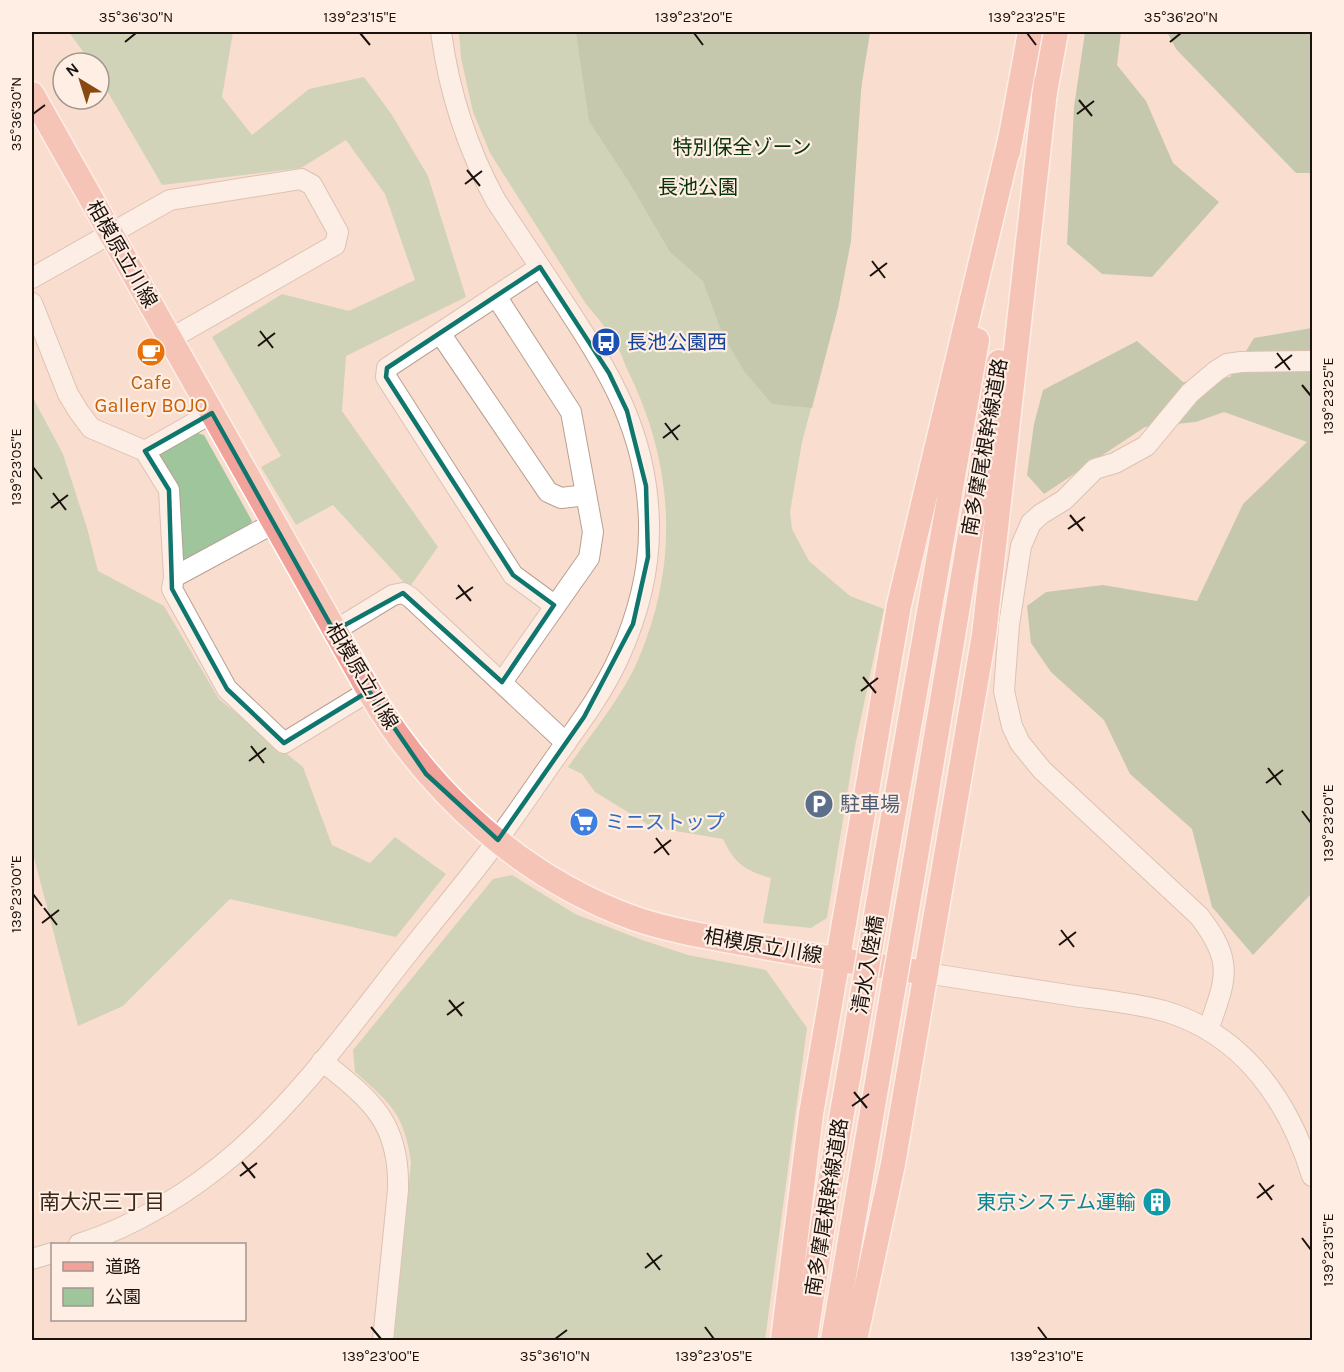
<svg xmlns="http://www.w3.org/2000/svg" width="1344" height="1372" font-family="Karla,'Noto Sans JP',sans-serif">
<rect width="100%" height="100%" fill="#f9decf"/>
<g fill="#9ec59c">
<polygon points="69,32 233,32 222,97 252,135 309,89 364,77 392,115 428,176 466,297 346,356 342,411 438,547 409,588 333,505 296,525 261,467 281,456 212,337 282,294 349,311 415,280 385,194 346,140 301,168 162,185 99,77 99,63 91,63"/>
<path d="M459 32H870L862 79 850 243 838 308 802 442 790 512 792 529 809 561 850 596 884 609 855 746 827 918 811 928 763 923 771 878C744 870 735 864 723 839L652 827 595 792 582 774 568 767C591 735 623 695 638 660 680 563 674 463 627 369 624 363 623 357 620 352 612 335 598 318 586 304L490 153 473 112 461 58Z"/>
<polygon points="32,396 63,454 87,528 98,571 164,606 219,699 303,767 332,845 370,863 395,837 446,874 396,937 230,899 123,1006 78,1026 32,850"/>
<polygon points="194,432 204,435 252,521 247,530 186,565 178,560 155,460 158,452"/>
<path d="M512 875 575 914 642 940 688 955 766 970 807 1028 765 1340H394L411 1162C404 1113 390 1103 355 1072L353 1050 493 879Z"/>
</g>
<g fill="#86ad84">
<polygon points="576,32 870,32 861,89 851,241 838,308 812,408 772,404 744,371 722,333 703,281 670,252 629,182 589,121"/>
<polygon points="1085,32 1121,32 1117,65 1146,101 1173,163 1219,202 1152,277 1102,274 1067,244 1074,107"/>
<polygon points="1167,32 1312,32 1312,173 1296,173 1176,49"/>
<polygon points="1312,328 1312,893 1253,955 1212,907 1192,829 1130,774 1104,720 1051,672 1031,643 1027,606 1046,592 1103,585 1197,601 1243,504 1307,442 1224,412 1196,422 1145,427 1044,494 1027,475 1034,424 1043,390 1137,341 1183,382 1230,377 1254,338"/>
</g>
<g fill="none" stroke-linecap="round" stroke-linejoin="round">
<g stroke="#b9a091" stroke-width="22">
<g id="minor">
<polyline points="540,267 387,368 386,377 513,575 554,605"/>
<polyline points="32,278 170,200 301,179 312,185 338,232 335,245 170,339"/>
<polyline points="496,296 571,412 593,532 589,558 502,682"/>
<polyline points="32,303 68,394 79,412 91,428 145,451 169,490 174,577 172,589 227,689 284,743 369,691"/>
<polyline points="440,333 548,492 561,498 586,495"/>
<polyline points="145,451 212,413"/>
<polyline points="174,577 274,523"/>
<polyline points="334,631 393,595 403,593 410,597 566,743"/>
<path d="M926 973C975 981 1025 988 1074 996 1104 1000 1135 1003 1164 1011 1243 1034 1289 1101 1312 1176"/>
<path d="M1208 1030C1226 979 1235 962 1199 916L1042 770 1020 743 1012 726 1004 691 1009 625 1021 546 1031 523 1041 514 1064 500 1095 469 1115 463 1146 446 1190 393 1216 371 1227 364 1241 362 1312 361"/>
<path d="M322 1061C371 1100 400 1122 398 1190L383 1340"/>
<path d="M79 1244C136 1226 192 1191 237 1152 303 1094 355 1020 409 952 435 919 462 887 487 854 508 826 528 797 548 768 573 732 601 697 619 657 638 615 650 570 649 523 647 432 610 373 562 300 540 267 518 234 496 201 467 148 449 92 441 32"/>
<polyline points="32,1259 52,1253"/>
</g>
</g>
<g stroke="#fff" stroke-width="27">
<g id="major">
<path d="M32 94 369 691C429 793 523 879 636 919 672 931 710 937 747 944 806 955 866 964 926 973"/>
<polyline points="1044,97 1056,32"/>
<polyline points="1008,152 1030,32"/>
<polyline points="886,857 977,340"/>
<polyline points="915,862 999,362"/>
<polyline points="783,1340 811,1114 899,605 1011,136"/>
<polyline points="805,1340 829,1187 849,1073"/>
<polyline points="833,1340 878,1077"/>
<polyline points="855,1340 893,1164 984,635 1046,82"/>
</g>
</g>
<use href="#minor" stroke="#fff" stroke-width="20"/>
<use href="#major" stroke="#f1a29a" stroke-width="24"/>
<g stroke="#fff" stroke-width="27" stroke-linecap="butt">
<g id="major-bridge">
<polyline points="849,1073 886,857"/>
<polyline points="878,1077 915,862"/>
</g>
</g>
<use href="#major-bridge" stroke="#f1a29a" stroke-width="24"/>
</g>
<path d="M0 0H1344V1372H0ZM540 267 609 373 627 411 646 486 648 557 633 624 584 717 498 840 426 774 369 691 284 743 227 689 172 589 169 490 145 451 212 413 334 631 403 593 502 682 554 605 513 575 386 377 387 368Z" fill="#f9decf" fill-opacity=".55" fill-rule="evenodd"/>
<path fill="none" stroke="#0f766e" stroke-width="4.5" stroke-linejoin="round" d="M540 267 609 373 627 411 646 486 648 557 633 624 584 717 498 840 426 774 369 691 284 743 227 689 172 589 169 490 145 451 212 413 334 631 403 593 502 682 554 605 513 575 386 377 387 368Z"/>
<path fill="none" stroke="#1b120d" stroke-width="2" d="M360 33 370 45M694 33 703 45M1027 33 1036 45M125 42 136 33M1170 42 1181 33M1079 100 1092 116M33 114 45 105M1077 114 1094 101M467 170 480 186M465 184 482 171M872 261 885 278M870 276 887 263M260 331 273 348M258 346 275 333M1277 353 1290 370M1275 368 1292 355M1302 385 1311 396M665 423 678 440M663 438 680 425M33 467 42 479M53 493 66 510M51 508 68 495M1070 515 1083 531M1068 529 1085 517M458 585 471 601M456 599 473 587M863 677 876 693M861 691 878 678M251 746 264 763M249 761 266 748M1268 768 1281 785M1266 783 1283 770M1302 811 1311 823M656 838 669 855M654 853 671 840M33 894 42 906M44 908 57 925M42 923 59 910M1061 930 1074 947M1059 945 1076 932M449 1000 462 1016M447 1015 464 1002M854 1092 867 1108M852 1106 869 1094M242 1162 255 1178M240 1176 257 1163M1259 1183 1272 1200M1257 1198 1274 1185M1302 1238 1311 1250M647 1253 660 1270M645 1268 662 1255M371 1327 381 1339M705 1327 714 1339M1038 1327 1047 1339M555 1339 567 1330"/>
<defs>
<g id="bus-disc" transform="scale(1.5)"><circle r="9.5" fill="#1a4fb4" stroke="#feeee4"/><path d="M-5-6H5V4H4V6H2V4H-2V6H-4V4H-5ZM-3.5-4V0h7V-4ZM-3.5 1.2v1.5H-2V1.2ZM2 1.2v1.5H3.5V1.2Z" fill="#fff"/></g>
<g id="cafe-disc" transform="scale(1.5)"><circle r="9.5" fill="#e8710a" stroke="#feeee4"/><path d="M-5.5-4.5H6V0H3Q3 3.5 0 3.5H-2.5Q-5.5 3.5-5.5 0ZM3-3.2v2h1.7v-2ZM-6 4.5H4V6H-6Z" fill="#fff"/></g>
<g id="parking-disc" transform="scale(1.5)"><circle r="9.5" fill="#5c6f8a" stroke="#feeee4"/><path d="M-3.5-5.5H1a3.5 3.5 0 0 1 0 7H-1V5.5H-3.5ZM-1-3.4V-.6H.8a1.4 1.4 0 0 0 0-2.8Z" fill="#fff"/></g>
<g id="supermarket-disc" transform="scale(1.5)"><circle r="9.5" fill="#3f7fe0" stroke="#feeee4"/><path d="M-6-5.5h2.5l.6 2H6L4.5 2H-2.5L-4.4-4H-6ZM-1.5 3.2a1.3 1.3 0 1 0 .1 0ZM3 3.2a1.3 1.3 0 1 0 .1 0Z" fill="#fff"/></g>
<g id="building-disc" transform="scale(1.5)"><circle r="9.5" fill="#0f9aa8" stroke="#feeee4"/><path d="M-4-6H4V6H1V3H-1V6H-4ZM-2.5-4.3h1.7v1.8h-1.7ZM.8-4.3h1.7v1.8H.8ZM-2.5-1h1.7V.8h-1.7ZM.8-1h1.7V.8H.8Z" fill="#fff"/></g>
</defs>
<g fill-rule="evenodd">
<use href="#bus-disc" x="606" y="342"/>
<use href="#cafe-disc" x="151" y="352"/>
<use href="#parking-disc" x="819" y="804"/>
<use href="#supermarket-disc" x="584" y="822"/>
<use href="#building-disc" x="1157" y="1202"/>
</g>
<g text-anchor="middle" dominant-baseline="central" stroke-width="4.5" stroke-linejoin="round" paint-order="stroke">
<g font-size="20" fill="#073309" stroke="#feeee4">
<text x="742" y="147">特別保全ゾーン</text>
<text x="698" y="187">長池公園</text>
</g>
<g font-size="20" fill="#1b120d" stroke="#feeee4">
<text transform="translate(122 254) rotate(60)">相模原立川線</text>
<text transform="translate(985 447) rotate(-80)">南多摩尾根幹線道路</text>
<text transform="translate(362 676) rotate(59)">相模原立川線</text>
<text transform="translate(763 946) rotate(10)">相模原立川線</text>
<text transform="translate(868 965) rotate(-80)">清水入陸橋</text>
<text transform="translate(827 1207) rotate(-81)">南多摩尾根幹線道路</text>
</g>
<g font-size="20" fill="#164399" stroke="#feeee4" text-anchor="start">
<text x="627" y="342">長池公園西</text>
</g>
<g font-size="20" fill="#c56008" stroke="#feeee4">
<text x="151" y="382">Cafe<tspan x="151" dy="23">Gallery BOJO</tspan></text>
</g>
<g font-size="20" fill="#4e5e75" stroke="#feeee4" text-anchor="start">
<text x="840" y="804">駐車場</text>
</g>
<g font-size="20" fill="#366cbe" stroke="#feeee4" text-anchor="start">
<text x="605" y="822">ミニストップ</text>
</g>
<g font-size="20" fill="#0d838f" stroke="#feeee4" text-anchor="end">
<text x="1136" y="1202">東京システム運輸</text>
</g>
<g font-size="21" fill="#3b271b" stroke="#feeee4">
<text x="102" y="1202">南大沢三丁目</text>
</g>
</g>
<rect width="1344" height="1372" fill="none" stroke="#feeee4" stroke-width="66"/>
<rect x="51" y="1243" width="195" height="78" fill="#feeee4" stroke="#a3968e" stroke-width="1.5"/>
<rect x="63" y="1262" width="30" height="9" fill="#f1a29a" stroke="#a3968e" stroke-width="1.5"/>
<text x="105" y="1273" font-size="18" fill="#1b120d">道路</text>
<rect x="63" y="1288" width="30" height="18" fill="#9ec59c" stroke="#a3968e" stroke-width="1.5"/>
<text x="105" y="1303" font-size="18" fill="#1b120d">公園</text>
<g transform="translate(81 81) rotate(322)"><circle r="28" fill="#feeee4" stroke="#a3968e" stroke-width="1.5"/>
<path d="M0-4.5L10 22L0 15L-10 22Z" fill="#894912"/>
<text y="-9" font-size="16" font-weight="bold" text-anchor="middle" fill="#1b120d">N</text>
</g>
<rect x="33" y="33" width="1278" height="1306" fill="none" stroke="#1b120d" stroke-width="2"/>
<g font-size="15" text-anchor="middle" fill="#1b120d">
<text x="136" y="22">35°36'30"N</text>
<text x="360" y="22">139°23'15"E</text>
<text x="694" y="22">139°23'20"E</text>
<text x="1027" y="22">139°23'25"E</text>
<text x="1181" y="22">35°36'20"N</text>
<text transform="translate(16 114) rotate(-90)" y="5">35°36'30"N</text>
<text transform="translate(1328 396) rotate(-90)" y="5">139°23'25"E</text>
<text transform="translate(16 467) rotate(-90)" y="5">139°23'05"E</text>
<text transform="translate(1328 823) rotate(-90)" y="5">139°23'20"E</text>
<text transform="translate(16 894) rotate(-90)" y="5">139°23'00"E</text>
<text transform="translate(1328 1250) rotate(-90)" y="5">139°23'15"E</text>
<text x="381" y="1361">139°23'00"E</text>
<text x="555" y="1361">35°36'10"N</text>
<text x="714" y="1361">139°23'05"E</text>
<text x="1047" y="1361">139°23'10"E</text>
</g>
</svg>
